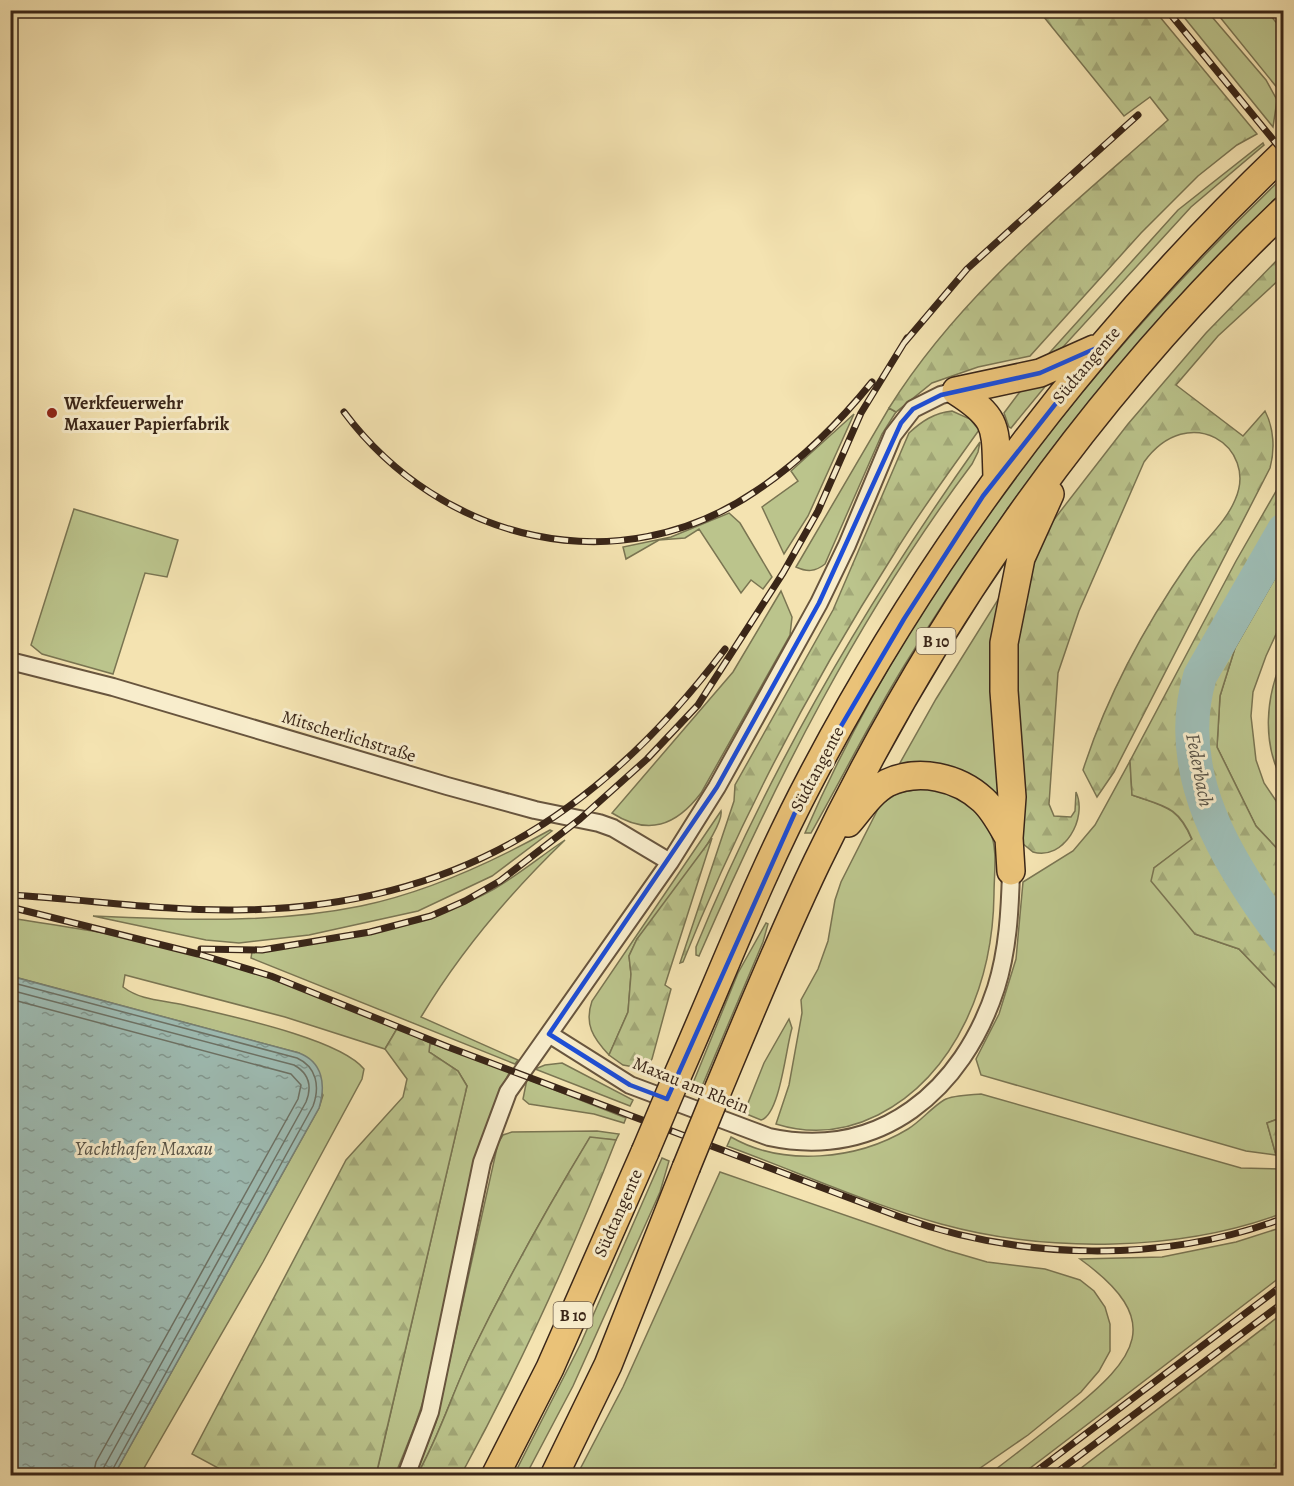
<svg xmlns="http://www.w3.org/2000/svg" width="1294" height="1486" font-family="Alegreya,serif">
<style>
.grass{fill:#bbc48c;stroke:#7a7552;stroke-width:1.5}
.forest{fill:url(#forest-firs);stroke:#7a7552;stroke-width:1.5}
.water{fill:url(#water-ripples);stroke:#768176;stroke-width:1.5}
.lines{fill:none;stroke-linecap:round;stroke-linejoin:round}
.shore{stroke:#6c7266;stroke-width:1.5}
.river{stroke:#9ebdb5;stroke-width:34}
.minor-casing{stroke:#68553e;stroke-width:20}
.trunk-casing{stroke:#3a2618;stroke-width:30}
.minor{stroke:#f8edcc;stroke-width:16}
.trunk{stroke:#eac278;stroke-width:27}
.rail-casing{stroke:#3a2618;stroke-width:7}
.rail{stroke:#f8edcc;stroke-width:4.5;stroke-dasharray:14;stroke-linecap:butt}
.trunk-bridge-casing{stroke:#3a2618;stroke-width:30;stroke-linecap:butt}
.trunk-bridge{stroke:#eac278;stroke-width:27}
.marked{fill:none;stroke:#1d4ed8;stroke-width:4.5;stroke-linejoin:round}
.poi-dot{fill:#8f2418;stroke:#f8edcc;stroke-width:2}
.labels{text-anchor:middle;stroke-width:6;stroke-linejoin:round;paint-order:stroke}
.shield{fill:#f8edcc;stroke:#73624e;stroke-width:1.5}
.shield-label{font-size:16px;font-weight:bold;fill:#3a2618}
.street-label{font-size:18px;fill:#3a2618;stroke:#f8edcc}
.poi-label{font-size:18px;font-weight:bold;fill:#3a2618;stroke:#f8edcc;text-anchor:start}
.water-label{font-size:20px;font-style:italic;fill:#585347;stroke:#f8edcc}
</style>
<defs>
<pattern id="forest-firs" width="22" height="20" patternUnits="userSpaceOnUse" patternTransform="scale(1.5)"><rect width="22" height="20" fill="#bbc48c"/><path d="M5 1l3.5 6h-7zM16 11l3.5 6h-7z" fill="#a2a878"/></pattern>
<pattern id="water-ripples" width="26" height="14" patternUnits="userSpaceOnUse" patternTransform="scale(1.5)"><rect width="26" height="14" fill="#9ebdb5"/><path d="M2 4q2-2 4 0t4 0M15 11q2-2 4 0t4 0" fill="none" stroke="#829992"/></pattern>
</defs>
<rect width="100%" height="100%" fill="#f4e3b1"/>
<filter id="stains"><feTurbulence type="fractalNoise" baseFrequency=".00333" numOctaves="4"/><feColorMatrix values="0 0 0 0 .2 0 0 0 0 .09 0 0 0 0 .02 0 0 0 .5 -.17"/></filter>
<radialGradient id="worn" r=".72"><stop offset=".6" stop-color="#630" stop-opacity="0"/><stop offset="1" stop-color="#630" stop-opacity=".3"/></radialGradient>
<path class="grass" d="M1179,11H1207L1266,80L1277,100L1273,127Z
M1215,11H1267L1283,31V95Z
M1263,143L1264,145L1191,207L1063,347L1043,360L1178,210Z
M1283,177V192C1135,331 1010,492 904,666C871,720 842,778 811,833H805C912,587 1090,362 1283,177Z
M1048,383L1011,428L1009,427L1004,413L1025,385Z
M889,408L896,412L882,434L825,564C815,572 807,572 796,567Z
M854,414L808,516L784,554L762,507L798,481L791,471Z
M980,442L978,452L972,464C859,615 774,783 699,956L696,955V947C769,767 868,600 980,442Z
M74,509L178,540L167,577L145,573L113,674L42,654L31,645Z
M729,513L740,523L772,577L763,589L751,580L741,593L699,529L685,538L659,540L626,559L623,547L671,537Z
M1283,564V619L1266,656L1253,692L1251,716L1256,760L1264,783L1283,811V855L1256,826L1217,747L1220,696L1235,648Z
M1004,590V808L896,770L936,699Z
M781,591L792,617L790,635L701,793C676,826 648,836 612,813L733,672Z
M1283,658V676L1279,684L1284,687L1283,782C1262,744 1265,698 1283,658Z
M1130,761L1132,795C1163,806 1178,806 1192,840L1154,868L1195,934L1239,949L1283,995V1117L1267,1123L1276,1155L1246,1151L981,1075L976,1059L999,1014L1016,959L1023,882L1073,851L1095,825Z
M925,788C951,792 979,804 990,831C998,850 994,873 994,894C993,980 958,1074 878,1115C846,1131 811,1135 776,1124L789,1085L802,1013L801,1000L818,969L828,941L835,900L841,882L880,805L898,793Z
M721,811C725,830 653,921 637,939L629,956L631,974L628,1012L609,1055C593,1038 584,1024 592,1001Z
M550,830L552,831L492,876L418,911L309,935L239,943L206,940L93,916C182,920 273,924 361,906C428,892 491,863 550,830Z
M565,840C510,893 460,952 421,1017L518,1060L515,1064L251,958L252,952C336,941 419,931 494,889C518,875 541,856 565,840Z
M10,918C62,926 113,933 164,946C244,966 321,997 398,1027L385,1049L285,1017L125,975L123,987C142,1001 162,1000 184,1005C225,1015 339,1038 364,1069L362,1079L263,1262L140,1475H114L319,1108L323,1095L299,1053L11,976Z
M766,923L768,924L763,942L700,1091L691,1088L738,973Z
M789,1019L792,1028C786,1047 780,1115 761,1120L744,1113L764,1063Z
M430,1043L510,1071C462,1164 454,1271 431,1372C423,1408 409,1441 395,1475L376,1476L467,1086L458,1071L429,1052Z
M562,1063L633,1100L630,1106L535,1069L545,1065Z
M527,1079L626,1118L624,1123L594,1114L529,1104L523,1099Z
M981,1094L1241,1168L1283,1169V1213C1180,1252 1047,1253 941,1224C868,1204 798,1172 727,1146L731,1137C783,1167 857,1160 908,1129C921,1121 931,1108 944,1100C953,1095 970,1095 981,1094Z
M597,1131L619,1134L616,1140L590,1138C547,1208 507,1280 471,1354C452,1394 439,1437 417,1475L415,1476L436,1422L498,1143L503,1135L512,1132Z
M662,1158L669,1161L660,1192L573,1386L526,1475H514L581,1343Z
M720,1172L946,1250L987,1262L1045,1269L1080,1280L1094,1291L1105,1307L1110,1324V1351L1099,1371L1081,1392L1028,1435L970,1475H577L623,1387Z
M1283,1227V1275L1021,1475H988C1015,1455 1041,1434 1068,1413C1137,1358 1166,1321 1080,1259L1162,1257L1236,1242Z"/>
<path class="forest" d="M1039,11H1155L1257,134L1237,145L1198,176L1141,233L1030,356L978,367L932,383L896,412L889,408C961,293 1068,209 1168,120L1150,97L1124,116Z
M1283,254V276L1218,336L1176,385L1243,436L1265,411C1274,428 1275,450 1270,468L1114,772L1097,797L1083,770C1107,695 1144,627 1189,562C1203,541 1225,524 1235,500C1259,447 1189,400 1144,462L1079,611L1058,673L1049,804L1054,816L1071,817L1075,811L1076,792C1088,818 1064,861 1033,852L1022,843L1014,669L1023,589L1042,535L1128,424L1206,333Z
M952,411L970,419L979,430C950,471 920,511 894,554C812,683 740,819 683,962L680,963L734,801L735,785L833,610L909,433C922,421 934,413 952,411Z
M1283,479V564L1235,648L1220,696L1217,747L1256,826L1283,855V995L1239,949L1195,934L1151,881L1154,868L1192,839C1178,805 1163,806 1132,795L1130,761L1236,561Z
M712,838L665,985L671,989L652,1059L645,1069L623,1065L609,1055L628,1012L631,974L629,956L637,939Z
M398,1027L430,1043L429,1052L458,1071L467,1086L376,1475H231L192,1454L346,1160L403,1097L407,1079L385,1049Z
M1283,1117V1155H1276L1267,1123Z
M590,1137L616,1140C571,1255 520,1367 461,1475H417C439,1437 452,1394 471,1354C507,1280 547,1208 590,1137Z
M1283,1313V1475H1072Z"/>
<path class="water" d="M10,976L299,1053C323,1062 326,1085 319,1108L114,1475H11Z"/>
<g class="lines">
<path class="shore" d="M10,982L297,1058C317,1067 320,1087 313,1106L109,1476
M10,990L294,1065C310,1074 312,1087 306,1102L104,1467L102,1476
M10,999L291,1074L301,1085L298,1099L96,1462L93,1476"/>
<path class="river" d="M1284,530L1200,676C1171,773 1228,864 1284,938"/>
<g class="minor-casing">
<path id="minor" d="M10,661L113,687L447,786L535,810L599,823L613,828L670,862
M549,1034L630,1085L769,1137C880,1161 963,1090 996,988C1008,950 1010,910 1011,871
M406,1476L430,1412L482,1162L508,1092L670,862L717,787L819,603L847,545L893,435L913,409L941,395L956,391"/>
</g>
<g class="trunk-casing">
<path id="trunk" d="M956,391L1040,373L1094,349
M956,391C1000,419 995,428 997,477
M848,823C860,809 871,792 887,783C919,768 958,777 983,800C994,810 1002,826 1009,838
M1011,871L1009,838L1012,797L1004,691V643L1021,558L1050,494
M675,1081C720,980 759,876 811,778C933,545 1094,335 1284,153
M715,1097C748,1018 780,939 817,862C933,620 1088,396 1284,210
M495,1476L550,1368L645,1152
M554,1476L608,1365L686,1168"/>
</g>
<use href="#minor" class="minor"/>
<use href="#trunk" class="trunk"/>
<g class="rail-casing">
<path id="rail" d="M1167,10L1284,153
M904,343L967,269L1138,115
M344,412C441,542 618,585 756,491C801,461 838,424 872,382
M10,895C86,899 161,911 237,910C451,908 598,817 725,649
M10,907L198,954L271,976L448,1047L900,1217C1021,1260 1162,1264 1284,1218
M201,949L262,950L370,932L431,916L465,901L500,881L580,819L647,759L698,705L716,677L783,573L818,511L861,413L907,338
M1030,1476L1284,1284
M1052,1476L1284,1302"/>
</g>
<use href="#rail" class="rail"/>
<g class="trunk-bridge-casing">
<path id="trunk-bridge" d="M645,1152L675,1081
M686,1168L715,1097"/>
</g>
<use href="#trunk-bridge" class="trunk-bridge"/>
</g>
<path class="marked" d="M1101,346L983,496L904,619L810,779L667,1099L630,1085L549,1034L717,787L819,603L901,423L913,409L941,395L1040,373Z"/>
<circle class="poi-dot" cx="52" cy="413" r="6"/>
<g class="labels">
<g class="shield">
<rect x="916.5" y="628" width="39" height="26" rx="4.5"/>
<rect x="553.5" y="1302" width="39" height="26" rx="4.5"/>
</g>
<g class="shield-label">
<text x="936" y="647">B 10</text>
<text x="573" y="1321">B 10</text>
</g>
<g class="street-label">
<text transform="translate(1086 365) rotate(-50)" y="6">Südtangente</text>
<text transform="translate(349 736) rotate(17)" y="6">Mitscherlichstraße</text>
<text transform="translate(817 769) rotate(-62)" y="6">Südtangente</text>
<text transform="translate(691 1085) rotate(22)" y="6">Maxau am Rhein</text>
<text transform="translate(618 1213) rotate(-66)" y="6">Südtangente</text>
</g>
<g class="poi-label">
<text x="64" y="409">Werkfeuerwehr<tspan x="64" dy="21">Maxauer Papierfabrik</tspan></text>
</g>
<g class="water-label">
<text transform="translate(1200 770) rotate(79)" y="7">Federbach</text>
<text x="144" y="1155">Yachthafen Maxau</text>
</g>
</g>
<rect width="1294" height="1486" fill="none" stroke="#f4e3b1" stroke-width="36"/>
<rect x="12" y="12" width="1270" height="1462" fill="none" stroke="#3a2618" stroke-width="3"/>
<rect x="18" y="18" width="1258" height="1450" fill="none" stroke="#3a2618" stroke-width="1.5"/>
<rect width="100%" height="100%" filter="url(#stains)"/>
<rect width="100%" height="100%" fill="url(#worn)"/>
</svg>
